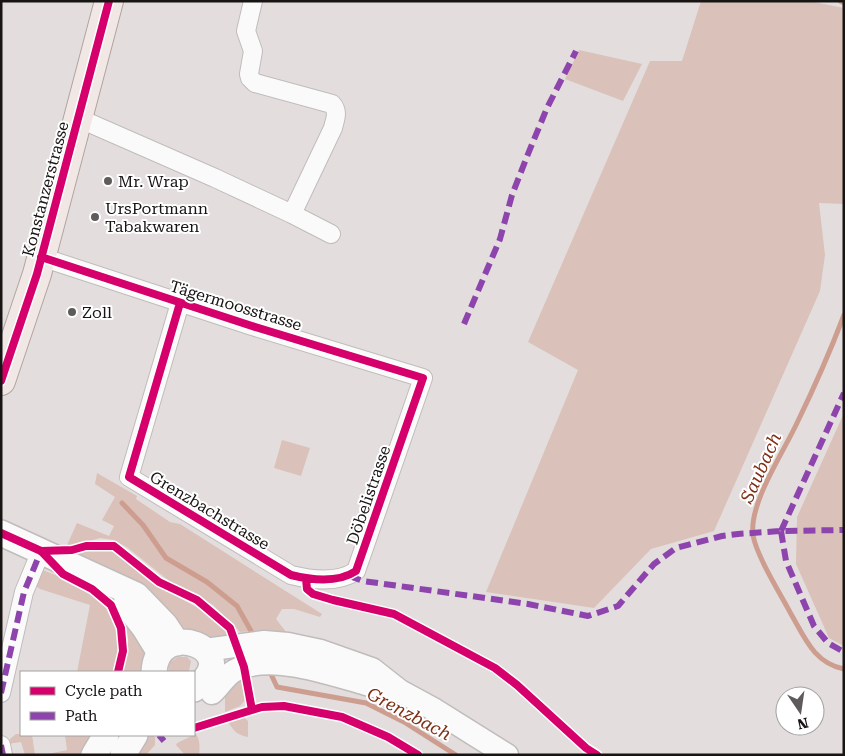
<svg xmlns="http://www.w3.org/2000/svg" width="845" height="756" font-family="'Roboto Serif',serif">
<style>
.green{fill:#dac1b9}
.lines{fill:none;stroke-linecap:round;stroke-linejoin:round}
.stream{stroke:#cd9e8f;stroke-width:5}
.minor-casing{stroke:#c0bcbb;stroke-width:20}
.tertiary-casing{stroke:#c0bcbb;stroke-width:25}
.secondary-casing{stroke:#c0bcbb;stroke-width:28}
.primary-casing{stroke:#b2a39f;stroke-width:30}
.minor{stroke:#fbfafa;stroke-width:18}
.tertiary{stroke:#fbfafa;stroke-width:22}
.secondary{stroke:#fbfafa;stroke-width:25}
.primary{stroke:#f1e8e6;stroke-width:28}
.quiet{stroke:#8e44ad;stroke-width:6;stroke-dasharray:12 6;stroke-linecap:butt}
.cycleway-casing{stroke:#fff;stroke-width:11}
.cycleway{stroke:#d6006c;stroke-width:8}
.poi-dot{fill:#5e5b5a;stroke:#fff;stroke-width:2}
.labels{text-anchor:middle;stroke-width:4;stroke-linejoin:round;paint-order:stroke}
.poi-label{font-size:16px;fill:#171413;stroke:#fff;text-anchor:start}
.street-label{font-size:16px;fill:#171413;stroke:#fff}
.water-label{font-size:18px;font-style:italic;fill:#7f2f16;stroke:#fff}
</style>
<rect width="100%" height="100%" fill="#e3dedd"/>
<path class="green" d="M701,1H809L844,8V204L819,203L825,255L820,291L714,531L651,549L594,608L486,592L578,370L528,342L650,61H682Z
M579,50L642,64L623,101L565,79Z
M844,413V646L829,638L796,564L797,517Z
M282,440L310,448L301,476L274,468Z
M97,473L137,496L136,499L170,522L180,524L322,614L320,617L294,609H282L276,619L287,633L264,630L240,632L213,605L173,584L128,548L114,540L100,538L77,545H67L77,523L109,536L114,526L102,520L115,497L95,484Z
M105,547L114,552C135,567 156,584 178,597C198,609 222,616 230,640L221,642L190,633L71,554C83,554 93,549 105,547Z
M40,569C74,582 113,596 118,637C120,649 115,661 114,672H77L90,605L40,589L36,586L34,581Z
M112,598L120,604L147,643L145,672H123C123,665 125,659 127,652C131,634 124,614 111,600Z
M178,657H187L191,661L189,671L186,672H168L170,662Z
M241,675L245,700L240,706L225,712V694Z
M240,717H243L248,721V737C237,735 234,731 228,722Z
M16,734L32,735L35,755H25L21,742L8,744L10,739Z
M196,734C200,740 200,747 199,755H185L176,745L177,743Z
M65,735H99L89,755H43L67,750Z
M142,735H152L155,737V745L146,755H129Z"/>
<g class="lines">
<path class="stream" d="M840,1L844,3
M844,315C830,352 814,388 797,423C783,453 749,503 753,535C756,555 781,595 791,614C805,638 814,663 844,669
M122,503L143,525L166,558L207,582L237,606L251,631
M270,672L277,687L366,703L404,722L456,755"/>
<g class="minor-casing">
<path id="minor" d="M78,118L215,178L292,214L333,128C335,119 339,112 332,104L255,83L250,78L249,74L253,51L246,31L253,1
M292,214L331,234
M41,257L252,326L423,378L356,571C338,583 311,580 291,575L129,477L180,303
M1,693L24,592L41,551
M1,745L3,755"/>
</g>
<g class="tertiary-casing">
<path id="tertiary" d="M205,650L264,642L288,644L321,651L372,669L400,691L435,710L507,755
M212,693C220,686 225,676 234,671C268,652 328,673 363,683C374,687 385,688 397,691"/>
</g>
<g class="secondary-casing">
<path id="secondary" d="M1,533L136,595L165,625L177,643
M126,604L144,627L160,653
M154,672C157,615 249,650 194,689
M94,755L106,735
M123,755L135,735"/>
</g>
<g class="primary-casing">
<path id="primary" d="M1,381L37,274L109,1"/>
</g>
<use href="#minor" class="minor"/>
<use href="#tertiary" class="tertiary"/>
<use href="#secondary" class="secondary"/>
<use href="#primary" class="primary"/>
<path class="quiet" d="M464,324L500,239L512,195L528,154L547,108L576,51
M781,531L844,393
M781,531L786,561L814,626L828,643L844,652
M349,576L363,581L528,604L588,616L618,606L654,564L676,548L722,536L738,534L781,531L844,530
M1,693L24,592L41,551L43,553
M159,735L164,741
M1,745L3,755"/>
<g class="cycleway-casing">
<path id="cycleway" d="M41,257L252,326L423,378L356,571C338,583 311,580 291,575L129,477L180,303
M1,381L37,274L109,1
M1,533L41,551L63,574L92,589L111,605L121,628L123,651L118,672
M41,551L72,550L86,546H114L159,582L197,600L230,628L244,667L252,710
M306,579L307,589L313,594L333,600L394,614L495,668L517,685L586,748L597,755
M194,728L252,710L262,707L284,706L342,717L388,737L418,755"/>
</g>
<use href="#cycleway" class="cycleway"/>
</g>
<g class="poi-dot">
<circle cx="108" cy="181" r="5"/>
<circle cx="95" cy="217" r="5"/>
<circle cx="72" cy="312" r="5"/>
</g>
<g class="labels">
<g class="poi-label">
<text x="118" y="187">Mr. Wrap</text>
<text x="105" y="214">UrsPortmann<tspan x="105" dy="18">Tabakwaren</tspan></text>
<text x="82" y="318">Zoll</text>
</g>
<g class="street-label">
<text transform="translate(45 189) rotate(-75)" y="6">Konstanzerstrasse</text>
<text transform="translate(236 305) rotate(17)" y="6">Tägermoosstrasse</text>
<text transform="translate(368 495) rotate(-71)" y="6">Döbelistrasse</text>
<text transform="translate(210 510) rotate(31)" y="6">Grenzbachstrasse</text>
</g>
<g class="water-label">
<text transform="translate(761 468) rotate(-66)" y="6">Saubach</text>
<text transform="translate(409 714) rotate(28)" y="6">Grenzbach</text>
</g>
</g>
<rect width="845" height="756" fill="none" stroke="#171413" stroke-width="5"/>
<rect x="20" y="671" width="175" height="65" fill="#ffffff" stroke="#a2a1a1"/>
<rect x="30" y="687" width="25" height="8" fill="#d6006c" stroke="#a2a1a1"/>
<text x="65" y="696" font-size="15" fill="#171413">Cycle path</text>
<rect x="30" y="712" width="25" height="8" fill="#8e44ad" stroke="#a2a1a1"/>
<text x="65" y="721" font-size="15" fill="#171413">Path</text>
<g transform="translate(800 711) rotate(167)"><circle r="24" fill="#ffffff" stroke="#a2a1a1"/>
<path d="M0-4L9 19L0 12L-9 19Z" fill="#5e5b5a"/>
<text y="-8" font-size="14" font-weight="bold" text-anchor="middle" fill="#171413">N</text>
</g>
</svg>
